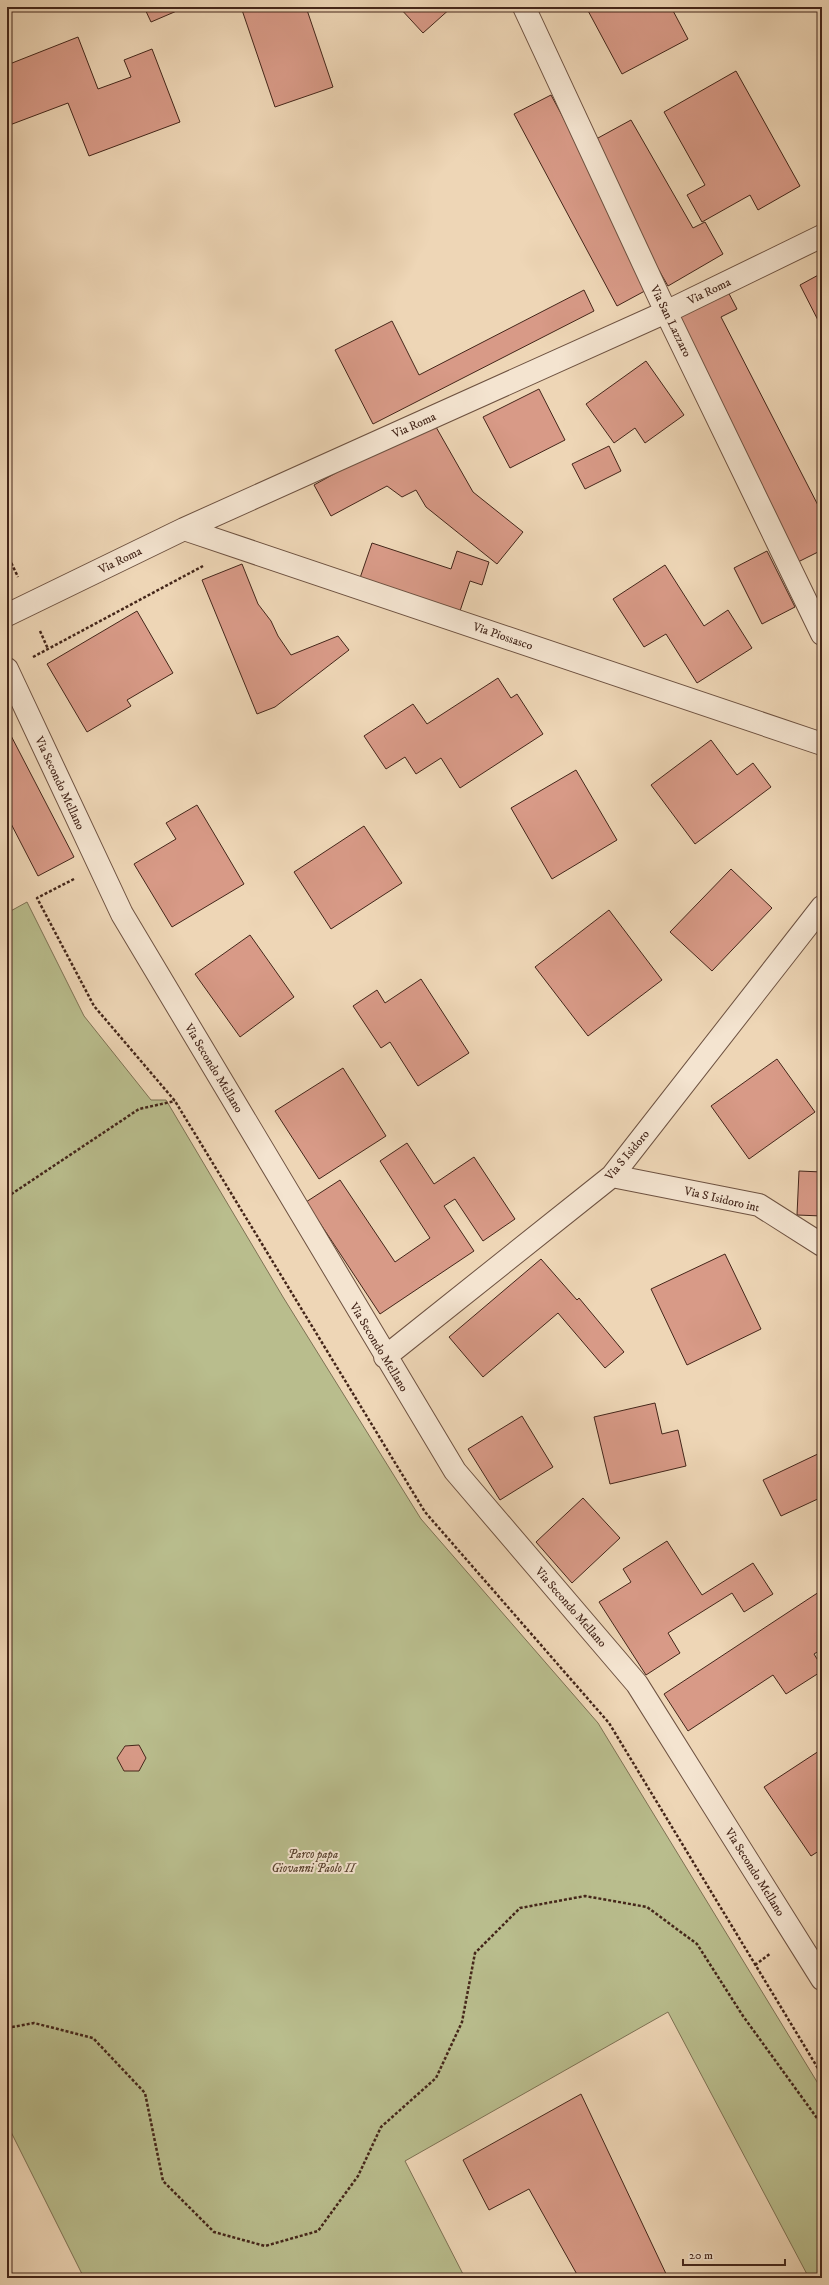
<svg xmlns="http://www.w3.org/2000/svg" width="829" height="2285" font-family="'IM FELL DW Pica',serif">
<style>
.green{fill:#b9bd8d;stroke:#7e7254}
.building{fill:#d89a87;stroke:#44261a}
.lines{fill:none;stroke-linecap:round;stroke-linejoin:round}
.minor-casing{stroke:#6e5241;stroke-width:24}
.path{stroke:#44261a;stroke-width:2.5;stroke-dasharray:3 2;stroke-linecap:butt}
.minor{stroke:#f4e4d0;stroke-width:22}
.labels{text-anchor:middle;stroke-width:4;stroke-linejoin:round;paint-order:stroke}
.street-label{font-size:12px;fill:#44261a;stroke:#f4e4d0}
.park-label{font-size:12px;font-style:italic;fill:#5b4431;stroke:#f4e4d0}
</style>
<rect width="100%" height="100%" fill="#eed6b6"/>
<filter id="stains"><feTurbulence type="fractalNoise" baseFrequency=".005" numOctaves="4"/><feColorMatrix values="0 0 0 0 .2 0 0 0 0 .09 0 0 0 0 .02 0 0 0 .5 -.17"/></filter>
<radialGradient id="worn" r=".72"><stop offset=".6" stop-color="#630" stop-opacity="0"/><stop offset="1" stop-color="#630" stop-opacity=".3"/></radialGradient>
<path class="green" d="M27,902L84,1016L151,1100H166L283,1297L421,1519L598,1723L822,2090V2278H809L668,2012L405,2161L465,2278H84L7,2124V913Z"/>
<path class="building" d="M144,7H186L151,22Z
M241,7H306L333,87L275,107Z
M399,7H452L423,33Z
M586,7H671L688,39L622,74Z
M78,37L98,89L131,77L124,60L152,49L180,122L89,156L68,103L7,126V65Z
M736,71L800,186L758,210L750,195L702,222L687,195L705,185L664,112Z
M551,95L654,286L617,306L514,114Z
M631,120L693,228L705,222L723,254L668,286L587,144Z
M822,273V328L800,285Z
M725,286L737,309L721,317L822,513V550L794,564L668,316Z
M584,290L594,311L373,424L335,350L392,321L419,375Z
M646,361L684,415L645,443L635,428L614,443L586,404Z
M539,389L565,440L510,468L483,417Z
M432,420L473,492L523,532L497,564L426,507L416,490L402,497L387,486L331,516L314,485Z
M609,446L621,471L585,489L572,464Z
M372,543L451,569L457,551L489,562L482,585L470,581L460,611L360,578Z
M767,551L795,607L762,624L734,568Z
M242,564L258,604L271,621L278,636L291,655L338,636L349,650L275,707L257,714L202,580Z
M665,565L704,626L728,610L752,648L697,683L666,634L644,647L613,599Z
M137,611L173,673L127,700L131,706L87,732L47,664Z
M498,678L511,698L517,694L543,734L460,788L441,758L416,774L405,757L386,769L364,736L413,704L427,724Z
M7,728L74,857L38,876L7,816Z
M711,740L737,775L753,763L771,787L695,844L651,785Z
M576,770L617,840L552,879L511,808Z
M197,805L244,884L172,927L134,864L176,839L166,823Z
M364,826L402,883L331,929L294,872Z
M731,869L772,908L712,971L670,932Z
M609,910L662,980L588,1036L535,967Z
M250,935L294,997L240,1037L195,974Z
M421,979L469,1053L418,1086L390,1042L381,1048L353,1006L377,990L385,1003Z
M777,1059L815,1112L749,1159L711,1106Z
M343,1068L386,1136L319,1179L275,1111Z
M407,1143L434,1184L474,1157L515,1219L483,1241L455,1199L444,1206L474,1251L380,1314L306,1202L340,1180L395,1262L430,1238L380,1161Z
M799,1171L822,1172V1216L797,1215Z
M725,1254L761,1329L687,1365L651,1289Z
M541,1259L577,1300L579,1298L624,1352L605,1368L558,1313L483,1377L449,1337Z
M655,1403L662,1434L678,1430L686,1466L610,1484L594,1417Z
M522,1416L553,1467L500,1500L468,1449Z
M822,1452V1497L781,1516L763,1480Z
M583,1498L620,1538L572,1583L536,1542Z
M667,1541L702,1595L753,1563L773,1594L744,1612L732,1593L668,1633L680,1653L646,1675L599,1602L631,1582L623,1569Z
M822,1590V1649L814,1654L822,1667V1671L786,1694L773,1675L688,1731L664,1694Z
M139,1745L146,1758L139,1771H124L117,1758L125,1746Z
M822,1749V1849L811,1856L764,1787Z
M581,2094L668,2278H579L529,2189L489,2210L463,2160Z"/>
<g class="lines">
<g class="minor-casing">
<path id="minor" d="M524,7L666,312L822,634
M184,529L822,744
M7,615L184,529L666,312L822,236
M7,669L122,914L455,1471L637,1684L822,1979
M612,1176L759,1205L822,1245
M385,1357L612,1176L822,907"/>
</g>
<path class="path" d="M7,554L18,577
M40,631L48,649
M33,657L203,566
M74,879L37,898L94,1006L175,1101L425,1512L609,1723L822,2075
M7,1197L139,1109L175,1101
M755,1965L771,1953
M7,2028L34,2023L93,2038L145,2093L163,2181L214,2232L265,2246L318,2231L358,2176L381,2127L436,2078L462,2022L475,1953L520,1908L585,1896L647,1907L697,1944L743,2016L822,2125"/>
<use href="#minor" class="minor"/>
</g>
<g class="labels">
<g class="street-label">
<text transform="translate(709 291) rotate(-26)" y="4">Via Roma</text>
<text transform="translate(671 321) rotate(64)" y="4">Via San Lazzaro</text>
<text transform="translate(414 425) rotate(-24)" y="4">Via Roma</text>
<text transform="translate(120 560) rotate(-26)" y="4">Via Roma</text>
<text transform="translate(503 636) rotate(19)" y="4">Via Piossasco</text>
<text transform="translate(60 783) rotate(65)" y="4">Via Secondo Mellano</text>
<text transform="translate(214 1068) rotate(59)" y="4">Via Secondo Mellano</text>
<text transform="translate(627 1155) rotate(-50)" y="4">Via S Isidoro</text>
<text transform="translate(722 1199) rotate(13)" y="4">Via S Isidoro int</text>
<text transform="translate(379 1347) rotate(59)" y="4">Via Secondo Mellano</text>
<text transform="translate(571 1607) rotate(49)" y="4">Via Secondo Mellano</text>
<text transform="translate(755 1872) rotate(58)" y="4">Via Secondo Mellano</text>
</g>
<g class="park-label">
<text x="313" y="1858">Parco papa<tspan x="313" dy="14">Giovanni Paolo II</tspan></text>
</g>
</g>
<rect width="829" height="2285" fill="none" stroke="#eed6b6" stroke-width="24"/>
<rect x="8" y="8" width="813" height="2269" fill="none" stroke="#44261a" stroke-width="2"/>
<rect x="12" y="12" width="805" height="2261" fill="none" stroke="#44261a"/>
<path d="M683 2259v6h102v-6" fill="none" stroke="#44261a" stroke-width="2"/>
<text x="689" y="2259" font-size="12" fill="#44261a" stroke="#f4e4d0" stroke-width="3" paint-order="stroke">20 m</text>
<rect width="100%" height="100%" filter="url(#stains)"/>
<rect width="100%" height="100%" fill="url(#worn)"/>
</svg>
